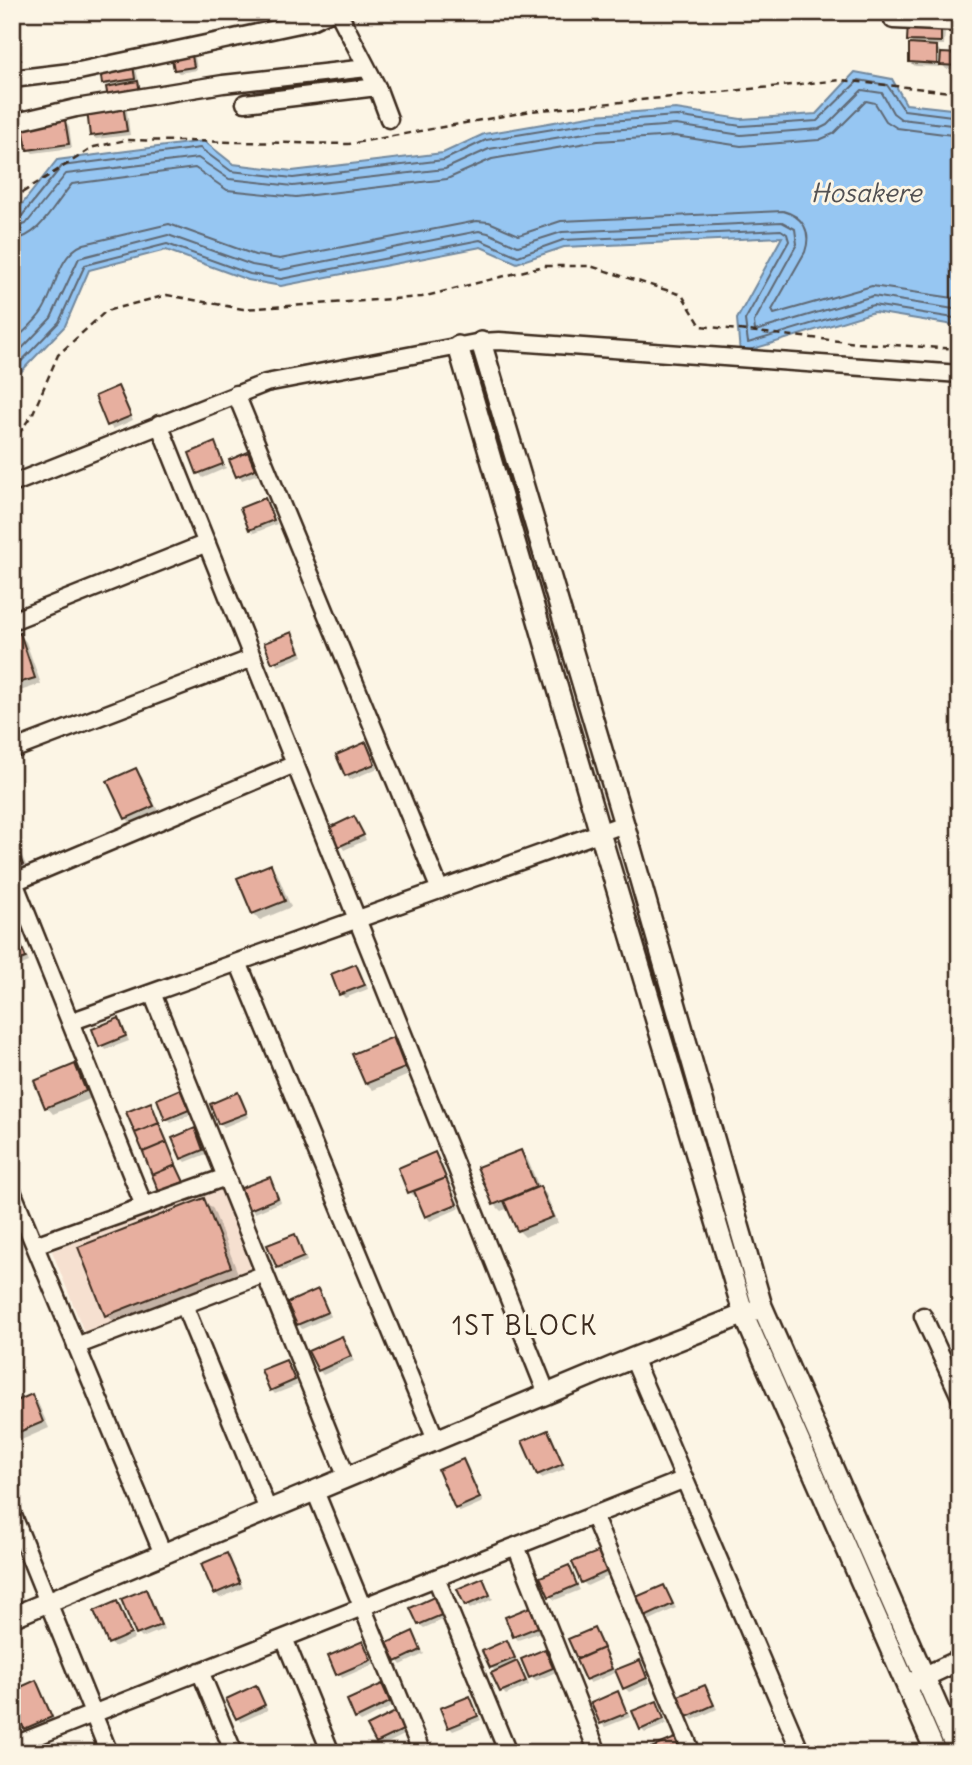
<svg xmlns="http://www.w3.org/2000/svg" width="972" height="1765" font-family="Delius,sans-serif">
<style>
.built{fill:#f6e0d0}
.water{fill:#96c6f2;stroke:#72889d;stroke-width:2}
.shadow{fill:#0003}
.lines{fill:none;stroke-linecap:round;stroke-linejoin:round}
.shore{stroke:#5f6873;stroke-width:2}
.building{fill:#e7af9f;stroke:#3b2a1e;stroke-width:2}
.minor-casing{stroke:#3b2a1e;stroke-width:21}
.tertiary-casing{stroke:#3b2a1e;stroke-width:24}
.path{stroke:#3b2a1e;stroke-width:2.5;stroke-dasharray:7 5;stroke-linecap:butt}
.minor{stroke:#fcf5e5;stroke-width:16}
.tertiary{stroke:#fcf5e5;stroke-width:19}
.labels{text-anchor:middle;stroke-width:6;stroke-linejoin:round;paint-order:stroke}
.water-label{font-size:26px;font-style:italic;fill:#525153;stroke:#fcf5e5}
.neighbourhood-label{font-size:26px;letter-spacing:2px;fill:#3b2a1e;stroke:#fcf5e5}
</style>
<rect width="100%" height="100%" fill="#fcf5e5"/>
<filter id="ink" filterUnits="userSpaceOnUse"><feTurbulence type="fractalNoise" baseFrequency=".0143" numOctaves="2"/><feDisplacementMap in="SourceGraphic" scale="14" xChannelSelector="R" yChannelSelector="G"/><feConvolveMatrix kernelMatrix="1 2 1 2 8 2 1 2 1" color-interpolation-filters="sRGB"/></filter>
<g filter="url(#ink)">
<path class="built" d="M219,1186L253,1272L86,1337L52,1251Z"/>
<path class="water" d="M855,72L892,79L906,104L960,110V326L874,312L740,353L737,319L782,237L564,247L517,263L481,247L281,286L248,280L166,250L89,270L65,326L12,381V217L57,160L204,141L233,164L292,171L443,153L484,134L595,115L676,109L741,119L816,114Z"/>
<path class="shadow" d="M130,12H162L135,17Z
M940,26L945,31L944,45H934L941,52V55L960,56V69H946L940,62V67L915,66L910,62L916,47L909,40Z
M191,52L195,56L197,70L179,73L175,69Z
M132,66L136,70L143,96L109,97L107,86L104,83Z
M123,107L127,111L130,135L96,139L92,135Z
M65,122L69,126L72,148L33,153L29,149Z
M118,388L122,393L133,420L113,429L109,425Z
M214,444L218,448L226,468L203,478L199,473L191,454Z
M248,454L258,474L242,480L231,461Z
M264,500L268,504L277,524L254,533L250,529Z
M292,634L296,638L303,656L278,666L274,662Z
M20,635L26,642L41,684L14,693L12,691V638Z
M366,744L370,748L378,768L350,780L346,775Z
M136,770L142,777L159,813L133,825L126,818L109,782Z
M354,818L366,840L344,850L331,829Z
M12,833L29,872L12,878Z
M270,867L277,873L291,907L260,920L253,913Z
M15,935L19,939L29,962L12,969V936Z
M356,966L360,970L368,989L345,998L341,994Z
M119,1020L129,1041L105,1050L94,1030Z
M393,1040L399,1046L411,1074L373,1090L366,1083Z
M75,1066L81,1073L92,1098L53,1114L47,1107L37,1082Z
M180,1091L192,1114L171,1123L167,1119Z
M238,1094L242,1098L249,1117L224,1127L220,1123Z
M150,1104L154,1108L186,1186L165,1196L160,1191L129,1113Z
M194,1130L198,1135L206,1154L186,1162L182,1158Z
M520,1152L527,1158L539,1187L546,1194L558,1223L525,1237L518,1230L509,1208L501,1211L494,1204Z
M435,1154L439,1158L460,1208L430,1221L426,1216L417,1195L414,1196L410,1192Z
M269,1179L273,1183L281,1202L255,1213L251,1209Z
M204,1200L213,1209L239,1276L116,1324L107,1315Z
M294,1236L299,1240L307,1261L282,1271L278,1267Z
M318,1291L331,1316L302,1329L298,1324Z
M341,1338L354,1361L323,1375L319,1370Z
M286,1362L298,1385L275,1394L271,1390Z
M32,1396L38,1403L49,1428L12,1444V1405Z
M548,1432L552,1436L565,1469L542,1478L538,1474Z
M463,1461L467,1465L483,1502L460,1512L456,1508Z
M599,1553L611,1575L587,1586L583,1582Z
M227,1555L231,1559L243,1588L220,1598L215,1593L203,1565Z
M568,1567L580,1590L555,1600L550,1596Z
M482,1580L493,1599L470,1609L466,1605Z
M664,1587L676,1608L650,1620L646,1616Z
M145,1591L149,1595L164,1629L142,1638L138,1634Z
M436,1598L447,1618L424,1628L419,1624Z
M117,1603L121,1607L134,1639L114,1647L109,1643Z
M530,1609L534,1613L541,1632L518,1640L514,1636Z
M594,1630L598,1634L615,1673L590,1683L586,1679L571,1640Z
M412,1633L424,1654L401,1665L397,1660Z
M507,1642L511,1647L516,1663L521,1667L529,1685L506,1695L502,1691L496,1672L491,1667Z
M363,1643L374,1664L342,1678L330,1657Z
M545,1651L556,1672L535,1681L531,1677Z
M639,1662L650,1683L629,1692L625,1688Z
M36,1682L40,1687L55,1722L30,1732L26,1728Z
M381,1686L393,1706L361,1722L356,1718Z
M256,1687L268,1710L241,1722L237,1718Z
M705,1687L717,1709L693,1720L689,1716Z
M617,1693L630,1717L605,1727L601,1723Z
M469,1698L481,1720L453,1731L449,1727Z
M656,1703L667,1724L645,1733L641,1729Z
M394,1714L406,1734L382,1746L377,1742Z
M552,1748L556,1753H541Z"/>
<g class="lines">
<path class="shore" d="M12,220L21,217L62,166L200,148L231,171L293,178L444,160L486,140L596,122L676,116L741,126L817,121L859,80L887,85L904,110L960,117
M12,229L26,224L66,174L198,158L229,179L293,186L445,169L489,149L597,131L676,125L741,135L819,129L827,125L862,90L882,93L893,113L901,119L960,126
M12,240C40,238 55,203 72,184L195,168L227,190L296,197L447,179L492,159L598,141L675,136L741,146L819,140L833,134L866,101L875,103L886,121L897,128L960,136
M12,343C22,333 36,322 43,310C56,289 58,254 84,244L169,224L255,255L280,259L477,221L489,222L519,235L561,221L783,211C803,216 812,232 805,252L772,310L774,314L872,286L960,299
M12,359L51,318L79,258L168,235L252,265L281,270L479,231L488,233L518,246L562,232L782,222L795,229L797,244L754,322L755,331L873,296L960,310
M12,371L59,322L85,265L167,244L250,274L281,279L480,240L518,256L563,240L781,230L787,234L789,241L745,320L748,343L873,305L960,319"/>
</g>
<path class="building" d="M908,23L941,25V42L907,41Z
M909,44L937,46V64L909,62Z
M191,50L194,67L174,70L171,53Z
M941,53L960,54V66L940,65Z
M133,65L135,79L102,84L100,69Z
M138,81L140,92L108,98L106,87Z
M123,105L127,131L90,136L87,110Z
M65,120L69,144L27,150L23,126Z
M118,386L131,416L107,426L95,396Z
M215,442L223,464L197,474L189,453Z
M248,452L255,469L236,477L229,460Z
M265,498L274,520L249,530L240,508Z
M292,632L300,652L272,663L264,643Z
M20,633L35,678L12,685V636Z
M366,742L375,764L345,776L336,755Z
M136,768L154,806L125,819L107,781Z
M354,816L364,835L338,847L329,828Z
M12,838L23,865L12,869Z
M271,864L285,901L252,914L237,878Z
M16,933L26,958L12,963V935Z
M356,964L365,985L339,995L331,974Z
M119,1018L126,1036L99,1047L92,1029Z
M393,1037L405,1068L365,1084L352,1054Z
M75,1064L86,1091L45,1108L34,1081Z
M180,1089L189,1110L165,1120L157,1099Z
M238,1092L247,1113L218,1124L210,1104Z
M151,1102L159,1123L135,1133L126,1112Z
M159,1123L167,1142L143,1152L135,1133Z
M195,1128L203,1150L181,1159L172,1138Z
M167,1142L176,1165L152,1175L143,1152Z
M521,1150L536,1187L493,1205L477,1167Z
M435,1152L446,1178L408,1193L398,1168Z
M176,1165L184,1182L159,1192L152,1175Z
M270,1177L278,1198L249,1210L241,1188Z
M446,1178L457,1204L425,1217L414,1191Z
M540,1186L553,1217L517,1231L504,1201Z
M204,1198L231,1267L105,1316L78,1247Z
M295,1234L304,1257L277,1268L267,1245Z
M318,1289L328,1312L297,1325L287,1303Z
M342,1336L351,1356L318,1371L308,1351Z
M286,1360L295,1380L270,1391L261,1370Z
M32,1394L43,1422L12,1435V1403Z
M548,1430L563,1464L537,1475L522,1441Z
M463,1459L480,1498L455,1509L438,1470Z
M600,1551L608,1571L581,1583L572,1562Z
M227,1553L240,1583L214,1594L201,1564Z
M569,1565L577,1585L549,1597L540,1577Z
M483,1578L490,1595L465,1606L457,1589Z
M664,1585L673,1604L645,1617L636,1597Z
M146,1589L161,1625L136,1635L121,1599Z
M436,1596L444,1614L418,1625L410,1608Z
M117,1601L131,1634L108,1644L94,1611Z
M530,1607L538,1627L513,1637L505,1617Z
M594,1628L603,1648L577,1659L568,1639Z
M413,1631L421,1650L396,1662L387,1643Z
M507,1640L515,1658L490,1668L482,1651Z
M363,1641L371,1660L336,1675L328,1656Z
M603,1648L612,1669L585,1680L576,1660Z
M545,1649L553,1668L529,1678L521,1659Z
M640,1660L647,1678L623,1689L615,1670Z
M517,1661L526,1681L500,1692L491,1673Z
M36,1680L52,1717L24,1729L12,1701V1691Z
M382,1684L390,1702L355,1719L347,1700Z
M256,1685L265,1705L236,1719L226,1699Z
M705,1685L714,1705L687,1717L678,1696Z
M618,1691L627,1713L600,1724L591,1703Z
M470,1696L478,1716L448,1728L440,1708Z
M657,1701L664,1719L640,1730L632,1711Z
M395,1712L403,1730L376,1743L367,1726Z
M675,1738L682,1753H653L651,1748Z"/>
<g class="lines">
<g class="minor-casing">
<path id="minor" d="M338,12L377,87L389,119
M893,20L960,23
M12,79L79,71L309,22L330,12
M245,103L377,87
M12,123L76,108L223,84L367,68
M236,394L440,890
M159,424L547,1394
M12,484L266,383L481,342L499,341L960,374
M12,621L207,543
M12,750L253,658
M14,882L144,1206
M12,883L295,764
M238,962L436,1440
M152,993L347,1478
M70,1022L624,824
M12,1191L163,1554
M35,1245L226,1177
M184,1305L268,1510
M923,1316L960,1397
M76,1346L265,1274
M633,1358L801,1753
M315,1491L422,1753
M12,1513L109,1753
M593,1515L692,1753
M516,1546L598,1753
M436,1578L508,1753
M284,1638L331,1753
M200,1671L234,1753
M12,1746L685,1479"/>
</g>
<g class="tertiary-casing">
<path id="tertiary" d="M481,342L624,824L762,1306L958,1753
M458,346L600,833L744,1315L936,1753
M12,1617L633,1358L755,1310
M913,1682L960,1660"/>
</g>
<path class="path" d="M12,12L21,61
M12,199L94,147L126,140L349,144L531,111L841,80L960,93
M12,444L33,413L58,355L106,311L167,295L243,309L422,297L544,266H590L682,295L701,326L858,343L960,349"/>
<use href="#minor" class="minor"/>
<use href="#tertiary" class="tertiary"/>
</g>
</g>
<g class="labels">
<g class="water-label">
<text x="866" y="202">Hosakere</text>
</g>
<g class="neighbourhood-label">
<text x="525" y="1335">1ST BLOCK</text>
</g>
</g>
<rect width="972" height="1765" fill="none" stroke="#fcf5e5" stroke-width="42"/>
<rect x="21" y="21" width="930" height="1723" fill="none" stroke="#3b2a1e" stroke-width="2.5" filter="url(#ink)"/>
</svg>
